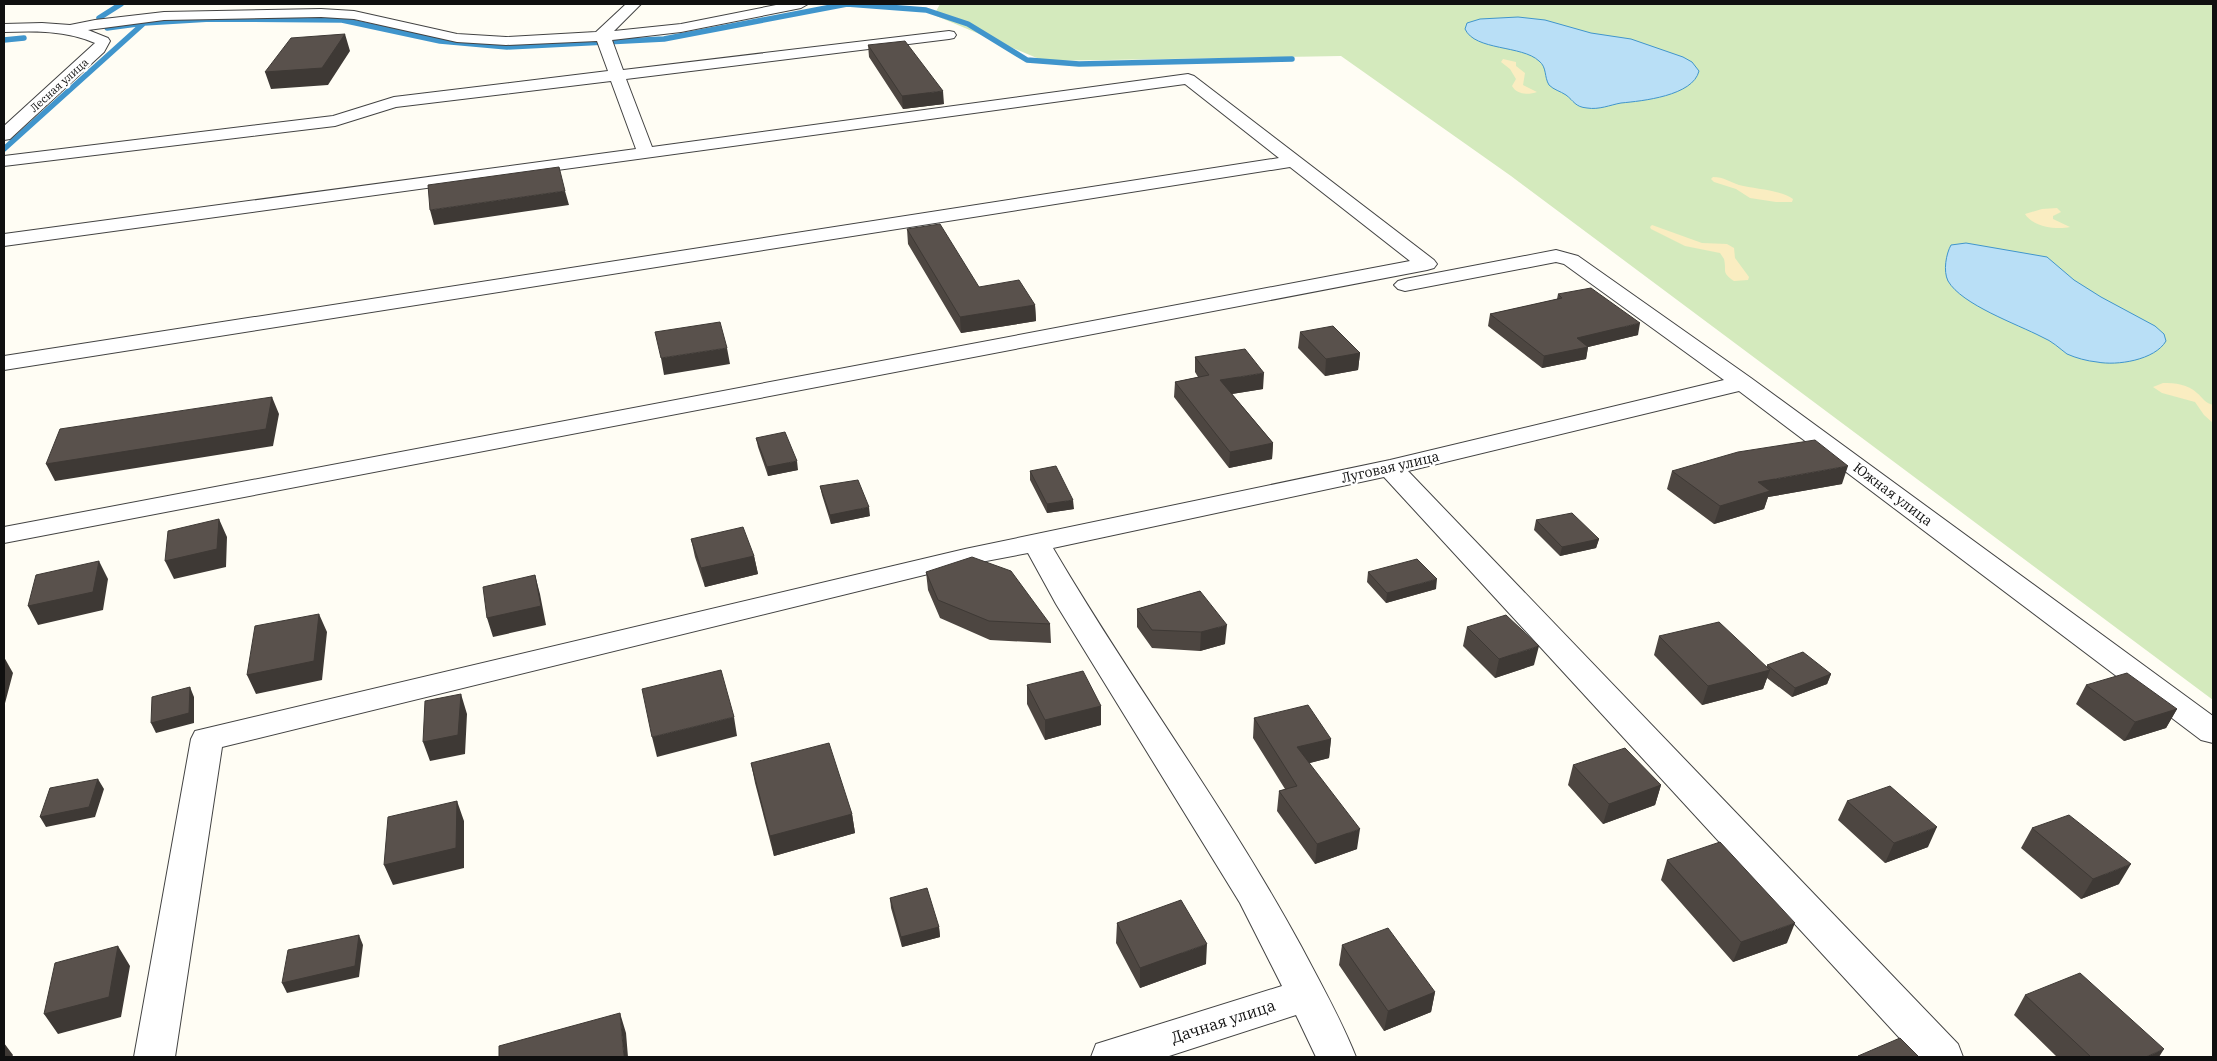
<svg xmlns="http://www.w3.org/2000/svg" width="2217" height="1061" font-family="'IBM Plex Serif',serif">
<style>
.green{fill:#d4eabd}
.sand{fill:#faedc1}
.water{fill:#b9dff6;stroke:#4095cc}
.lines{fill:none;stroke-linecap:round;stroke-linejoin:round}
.stream{stroke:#4095cc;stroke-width:5.5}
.minor-casing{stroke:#434343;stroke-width:2}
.minor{fill:#fff;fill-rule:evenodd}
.wall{fill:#4d4641}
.shaded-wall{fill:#3e3935}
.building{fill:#59514c;stroke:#3e3935}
.labels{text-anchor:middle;stroke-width:5;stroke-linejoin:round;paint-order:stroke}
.far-street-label{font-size:11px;fill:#101010;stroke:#fff}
.street-label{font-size:14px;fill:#101010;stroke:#fff}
.near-street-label{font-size:16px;fill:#101010;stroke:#fff}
</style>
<rect width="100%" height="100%" fill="#fffdf4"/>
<path class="green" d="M940,4H2213V700L1511,176L1341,56L1044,61L934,15Z"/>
<path class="sand" d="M1503,59L1516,62V66L1525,73L1523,85L1537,92C1529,95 1517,95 1512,86L1516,79L1510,69L1501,62Z
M1713,177C1724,177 1730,182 1739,185C1755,189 1781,190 1793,199L1792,202H1776L1750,198L1736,189L1714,182L1711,179Z
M2057,208L2061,212L2053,216V219L2070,227C2057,230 2033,227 2025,214L2042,209Z
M1652,225L1702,243L1727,244L1734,248L1735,258L1749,277L1748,280L1734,281C1721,272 1727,272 1724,259L1720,253L1685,246L1651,229L1650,227Z
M2163,383C2175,383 2188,384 2197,393C2203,398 2205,403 2213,405V423L2204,415L2195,402L2162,393L2153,387Z"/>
<path class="water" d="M1518,17L1545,20L1591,33L1631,39L1683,57L1692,62L1699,71C1693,96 1642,101 1621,103C1610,105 1599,110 1587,108C1575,107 1574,101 1566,95C1560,91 1554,90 1549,85C1544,77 1547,67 1539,61C1522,45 1475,51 1465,29L1467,23L1480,19Z
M1966,243L2047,257L2074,280L2101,297L2155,326L2164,334L2166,341C2155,360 2117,366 2097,362C2087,361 2076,358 2067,354C2059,348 2052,341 2042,337C2017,324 1962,305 1948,281C1943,271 1946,254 1951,245Z"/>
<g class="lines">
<path class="stream" d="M99,18L121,4
M107,28L144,23L210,19L342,20L440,41L507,47L664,39L847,4L926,10L968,24L1027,60L1079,64L1292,59
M4,40L24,38
M4,149L144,23"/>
<g class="minor-casing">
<path id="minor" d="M626,4H641L614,31L681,24L781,4H808L801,8L681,32L612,40L623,70L949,31L954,32L956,35L954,38L949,39L626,79L652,147L1188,74L1194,76L1434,260L1437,264L1434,268L1427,270L4,543V527L1410,261L1290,167L4,370V356L1279,158L1185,84L4,246V234L636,149L611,81L396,107L335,126L4,166V156L333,116L394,97L608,71L597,41L506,45L457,42L354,19L321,17L164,20L88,30L108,38L110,41L104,52L10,139L4,140V126L95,43C65,30 35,31 4,32V24L42,23L70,25L95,20L164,12L321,9L354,11L457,34L506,37L596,32Z
M1556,250L1578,256L1751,378L2213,716V743L2201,740L1739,391L1408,471L1958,1044L1963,1057H1917L1384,477L1053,548C1132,683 1226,808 1301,946C1320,982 1341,1019 1356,1057H1316L1296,1015L1166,1057H1091L1096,1044L1282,986L1240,903L1056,604L1028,553L965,565L222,747L175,1057H134L191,739L195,731L965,549L1390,460L1724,380L1564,264L1556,262L1405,291L1398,289L1394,285L1398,281L1405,279Z"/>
</g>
<use href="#minor" class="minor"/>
</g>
<path class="wall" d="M868,45L944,104L903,109L869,57Z
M907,229L979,287L1035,305L1036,321L961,333L908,244Z
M1558,294L1638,335L1588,347L1586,359L1542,368L1488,326L1490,314L1557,299Z
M1300,332L1360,353L1358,370L1325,376L1298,348Z
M1195,357L1263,389L1232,394L1273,443L1272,459L1229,468L1174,397L1175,382L1198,377L1195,372Z
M756,438L798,470L768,476L758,447Z
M1030,471L1074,509L1047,513L1030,480Z
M1672,471L1842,484L1768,497L1764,509L1714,524L1667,489Z
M820,486L870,516L831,524L822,495Z
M1536,520L1599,539L1596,548L1560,556L1534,530Z
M691,539L754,556L758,574L705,587L695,557Z
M926,572L1050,624L1051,643L990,640L940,618L928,590Z
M1368,572L1436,589L1386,603L1367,582Z
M1200,591L1225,644L1200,651L1152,648L1137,627V609Z
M1467,627L1534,665L1495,678L1463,646Z
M1659,636L1767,667V665L1831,674L1827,684L1792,697L1767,678L1763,689L1702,705L1654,655Z
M1027,685L1101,706V725L1045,740L1027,704Z
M2086,685L2177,709L2166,728L2124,741L2076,704Z
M1254,718L1331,739L1329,758L1309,763L1357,849L1315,864L1277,811L1279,791L1285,789L1253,738Z
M751,763L852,814L855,833L774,856L755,783Z
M1573,765L1661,785L1655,805L1603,824L1568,785Z
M1847,801L1928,847L1885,863L1838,820Z
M2032,828L2119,884L2081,899L2021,848Z
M1667,860L1787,943L1733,962L1661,880Z
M890,898L939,927L940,937L902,947L891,908Z
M1117,923L1206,964L1140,988L1116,943Z
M1342,945L1435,992L1431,1012L1384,1031L1339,965Z
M2025,995L2146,1057H2057L2014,1015Z"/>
<path class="shaded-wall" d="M345,34L350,51L328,85L271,89L265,72Z
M943,91L944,104L903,109L902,96Z
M565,191L569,205L434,225L430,210Z
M1035,305L1036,321L961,333L960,317Z
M1640,323L1638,335L1588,347L1586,359L1542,368L1544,356L1577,338Z
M727,348L730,364L664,375L661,358Z
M1360,353L1358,370L1325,376L1326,359Z
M1264,373L1263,389L1219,396L1220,380Z
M272,397L279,414L273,446L55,481L46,464Z
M1273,443L1272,459L1229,468L1230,452Z
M797,461L798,470L768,476L767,467Z
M1848,466L1842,484L1768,497L1764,509L1714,524L1720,506L1758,482Z
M1073,500L1074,509L1047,513V504Z
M869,507L870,516L831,524L830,515Z
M219,519L227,537L226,567L174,579L165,561Z
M1599,539L1596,548L1560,556L1562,547Z
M754,556L758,574L705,587L701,568Z
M99,561L108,579L103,610L38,625L28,606Z
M535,575L540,594L546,625L493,637L487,618Z
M1437,579L1436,589L1386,603L1387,593Z
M319,614L327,632L322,680L256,694L247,675Z
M1227,625L1225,644L1200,651L1201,632Z
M1539,646L1534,665L1495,678L1499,659Z
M4,657L13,673L4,707Z
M1770,670L1763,689L1702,705L1708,686Z
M1831,674L1827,684L1792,697L1795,688Z
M190,687L194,697V723L156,733L151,723Z
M461,694L467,714L465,754L430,761L423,742Z
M1101,706V725L1045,740V720Z
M2177,709L2166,728L2124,741L2135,722Z
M734,717L737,736L657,757L652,737Z
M1331,739L1329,758L1295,767L1297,747Z
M98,779L104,789L95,817L46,827L40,817Z
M1661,785L1655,805L1603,824L1609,804Z
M457,801L464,821V868L393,885L384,865Z
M852,814L855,833L774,856L770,836Z
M1937,827L1928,847L1885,863L1894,843Z
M1360,829L1357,849L1315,864L1317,844Z
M2131,864L2119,884L2081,899L2093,879Z
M1795,923L1787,943L1733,962L1741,942Z
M939,927L940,937L902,947L901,937Z
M359,935L363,945L359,977L287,993L282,983Z
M1207,944L1206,964L1140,988V968Z
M118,946L130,966L121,1017L58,1034L44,1014Z
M1435,992L1431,1012L1384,1031L1388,1011Z
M620,1013L626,1033L628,1057H624Z
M4,1043L13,1055L12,1057H4Z
M2164,1049L2159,1057H2146Z"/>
<path class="building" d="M345,34L322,68L265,72L291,38Z
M905,41L943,91L902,96L868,45Z
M559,167L565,191L430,210L428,185Z
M940,224L979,287L1019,280L1035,305L960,317L907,229Z
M1591,288L1640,323L1577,338L1588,347L1544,356L1490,314L1562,298L1558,294Z
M720,322L727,348L661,358L655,332Z
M1333,326L1360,353L1326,359L1300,332Z
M1245,349L1264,373L1220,380L1273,443L1230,452L1175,382L1209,375L1195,357Z
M272,397L266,429L46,464L60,429Z
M785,432L797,461L767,467L756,438Z
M1815,440L1848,466L1758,482L1770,491L1720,506L1672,471L1738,452Z
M1056,466L1073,500L1047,504L1030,471Z
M858,480L869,507L830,515L820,486Z
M1572,513L1599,539L1562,547L1536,520Z
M219,519L217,549L165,561L168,531Z
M743,527L754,556L701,568L691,539Z
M972,557L1011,571L1050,624L989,621L938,600L926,572Z
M1417,559L1437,579L1387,593L1368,572Z
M99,561L93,592L28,606L36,575Z
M535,575L541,606L487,618L483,587Z
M1200,591L1227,625L1201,632L1152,630L1137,609Z
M319,614L314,661L247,675L255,626Z
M1506,615L1539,646L1499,659L1467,627Z
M1719,622L1770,670L1708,686L1659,636Z
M1803,652L1831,674L1795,688L1767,665Z
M721,670L734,717L652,737L642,689Z
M1083,671L1101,706L1045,720L1027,685Z
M2127,673L2177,709L2135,722L2086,685Z
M190,687L189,713L151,723L152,697Z
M461,694L458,735L423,742L425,701Z
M1308,705L1331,739L1297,747L1360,829L1317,844L1279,791L1297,786L1254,718Z
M829,743L852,814L770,836L751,763Z
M1625,748L1661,785L1609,804L1573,765Z
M98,779L89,807L40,817L50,788Z
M1890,786L1937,827L1894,843L1847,801Z
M457,801L456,848L384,865L388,817Z
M2069,815L2131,864L2093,879L2032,828Z
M1720,842L1795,923L1741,942L1667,860Z
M927,888L939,927L901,937L890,898Z
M1181,900L1207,944L1140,968L1117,923Z
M1388,928L1435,992L1388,1011L1342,945Z
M359,935L355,966L282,983L288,950Z
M118,946L109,997L44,1014L55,963Z
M2080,973L2164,1049L2146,1057H2091L2025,995Z
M620,1013L624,1057H499V1046Z
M1900,1038L1919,1057H1860L1858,1056Z"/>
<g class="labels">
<g class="far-street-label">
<text transform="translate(59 85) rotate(-42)" y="4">Лесная улица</text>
</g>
<g class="street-label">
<text transform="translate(1390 467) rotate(-13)" y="5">Луговая улица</text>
<text transform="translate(1893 494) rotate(37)" y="5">Южная улица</text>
</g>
<g class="near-street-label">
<text transform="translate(1223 1021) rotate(-18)" y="6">Дачная улица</text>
</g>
</g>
<rect width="2217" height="1061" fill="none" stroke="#101010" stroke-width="10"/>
</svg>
